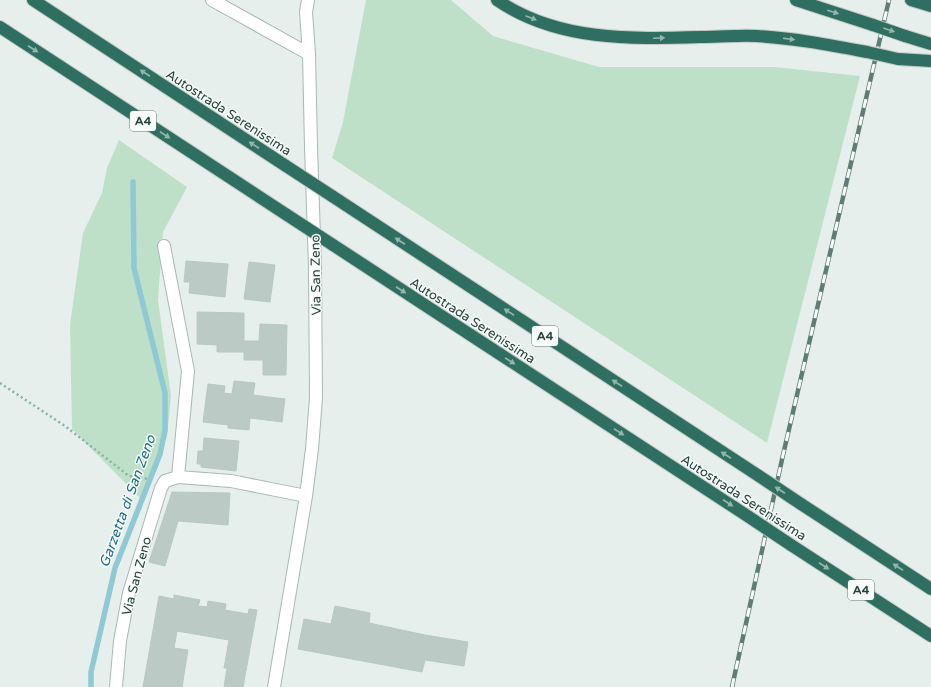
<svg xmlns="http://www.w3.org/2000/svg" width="931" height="687" font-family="'Varela Round',sans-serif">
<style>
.green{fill:#bfe0c8}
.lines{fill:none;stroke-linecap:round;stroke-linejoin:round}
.stream{stroke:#8ec9d4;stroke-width:5.5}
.building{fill:#bbcac4;stroke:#b8c9c2}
.minor-casing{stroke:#a8b8b2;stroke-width:14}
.highway-casing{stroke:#c2cac8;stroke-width:14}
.path{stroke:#86b3a5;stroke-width:2.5;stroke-dasharray:2 3;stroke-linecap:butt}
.minor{stroke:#fff;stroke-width:12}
.highway{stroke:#2f6f62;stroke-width:12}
.rail-casing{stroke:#5f7d75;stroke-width:4.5}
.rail{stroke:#f7fbf9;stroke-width:3;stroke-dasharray:9;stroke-linecap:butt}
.highway-bridge-casing{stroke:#c2cac8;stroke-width:14;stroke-linecap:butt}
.highway-bridge{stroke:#2f6f62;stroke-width:12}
.oneway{fill:#93b5ae}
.labels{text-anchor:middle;stroke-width:3;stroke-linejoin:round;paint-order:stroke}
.shield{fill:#f7fbf9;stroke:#637a73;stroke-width:1}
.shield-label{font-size:12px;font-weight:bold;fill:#24423a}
.street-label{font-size:13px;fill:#24423a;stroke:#f7fbf9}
.water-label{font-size:14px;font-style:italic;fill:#1c6f80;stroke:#f7fbf9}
</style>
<rect width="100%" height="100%" fill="#e6efeb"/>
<path class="green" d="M366,0H451L493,36L599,67H774L860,76L767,443L332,158L343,122Z
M119,140L187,187L163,232L158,300L171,396L167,437L140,498L72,429L70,325L83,233L102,193L107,168Z"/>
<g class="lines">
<path class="stream" d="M91,687V672L115,568L160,454L165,430V393L134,268L133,182"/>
</g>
<path class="building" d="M186,261L228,264L225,297L189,293L190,282H184Z
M249,262L275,265L270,302L244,299Z
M197,312L244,313V341H259L260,324L287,325L286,375H263V360H244V352H217V345L197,344Z
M234,381L255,383L253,395L285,399L282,422L250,418L249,430L228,428V425L203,422L208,384L225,386L224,393L232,394Z
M204,438L239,441L236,471L201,467V464H197L198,451H203Z
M172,492L230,493L228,525L178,521L165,566L149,562Z
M174,595L200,600L198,606L207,607L208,601L226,604L225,610L248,614L249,609L257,610L243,687H224L227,668H224L229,640L177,631L174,648L188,650L182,687H143L159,596L174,599Z
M335,606L370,613L369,623L425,635L468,642L464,666L425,660L422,672L298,649L304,619L331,624Z"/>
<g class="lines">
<g class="minor-casing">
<path id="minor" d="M212,0L309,54
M164,246L188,371L178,477
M116,687L120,641L129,593L161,488L165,481L178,477L231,481L306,496
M274,687L306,496L312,449L316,398L315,268L311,147L309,54L306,12L308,0"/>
</g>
<g class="highway-casing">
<path id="highway" d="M33,0L286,166
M497,0C558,42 634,39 705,37C722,37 739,35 756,36C793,38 830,45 867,52
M796,0L873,25
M911,0L931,6
M0,27L287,215
M905,36L931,44
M898,59L931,61
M332,196L759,476
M333,245L749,517
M801,504L931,589
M791,545L931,636"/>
</g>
<path class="path" d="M0,383L65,426L129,476L149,479"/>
<use href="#minor" class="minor"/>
<use href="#highway" class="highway"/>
<g class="rail-casing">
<path id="rail" d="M732,687L783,455L889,0"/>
</g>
<use href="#rail" class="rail"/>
<g class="highway-bridge-casing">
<path id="highway-bridge" d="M873,25L905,36
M867,52L898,59
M286,166L332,196
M287,215L333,245
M759,476L801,504
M749,517L791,545"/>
</g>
<use href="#highway-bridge" class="highway-bridge"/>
</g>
<defs><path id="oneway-solid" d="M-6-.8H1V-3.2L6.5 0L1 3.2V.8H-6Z"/></defs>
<g class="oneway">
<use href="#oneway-solid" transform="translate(833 12) rotate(18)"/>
<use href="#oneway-solid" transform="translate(531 18) rotate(21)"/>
<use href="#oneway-solid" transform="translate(889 30) rotate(19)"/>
<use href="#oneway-solid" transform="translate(659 38) rotate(-2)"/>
<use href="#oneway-solid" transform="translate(789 39) rotate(7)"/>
<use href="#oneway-solid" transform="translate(33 49) rotate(33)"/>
<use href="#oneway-solid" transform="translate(145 73) rotate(-147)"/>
<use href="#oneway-solid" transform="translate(165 135) rotate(33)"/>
<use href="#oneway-solid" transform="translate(254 145) rotate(-147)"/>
<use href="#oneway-solid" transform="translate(400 241) rotate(-147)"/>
<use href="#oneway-solid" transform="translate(401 290) rotate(33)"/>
<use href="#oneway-solid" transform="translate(509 312) rotate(-147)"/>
<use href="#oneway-solid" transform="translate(510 361) rotate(33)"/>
<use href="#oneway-solid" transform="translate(617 383) rotate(-147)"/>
<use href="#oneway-solid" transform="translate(619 432) rotate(33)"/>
<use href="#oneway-solid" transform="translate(726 455) rotate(-147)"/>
<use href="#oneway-solid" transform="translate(780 490) rotate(-147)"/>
<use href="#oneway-solid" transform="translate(728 503) rotate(33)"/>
<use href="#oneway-solid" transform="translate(824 566) rotate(33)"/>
<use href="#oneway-solid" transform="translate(898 567) rotate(-147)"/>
</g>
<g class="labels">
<g class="shield">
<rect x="130" y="111" width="26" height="20" rx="3"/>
<rect x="532" y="326" width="26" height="20" rx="3"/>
<rect x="848" y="580" width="26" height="20" rx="3"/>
</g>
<g class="shield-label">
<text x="143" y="125">A4</text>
<text x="545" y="340">A4</text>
<text x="861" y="594">A4</text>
</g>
<g class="street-label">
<text transform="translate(229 112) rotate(33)" y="5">Autostrada Serenissima</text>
<text transform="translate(315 275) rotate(-91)" y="5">Via San Zeno</text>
<text transform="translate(473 320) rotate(33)" y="5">Autostrada Serenissima</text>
<text transform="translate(744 497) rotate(33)" y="5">Autostrada Serenissima</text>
<text transform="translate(136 576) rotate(-75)" y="5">Via San Zeno</text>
</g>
<g class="water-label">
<text transform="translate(127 501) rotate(-70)" y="5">Garzetta di San Zeno</text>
</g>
</g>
</svg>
